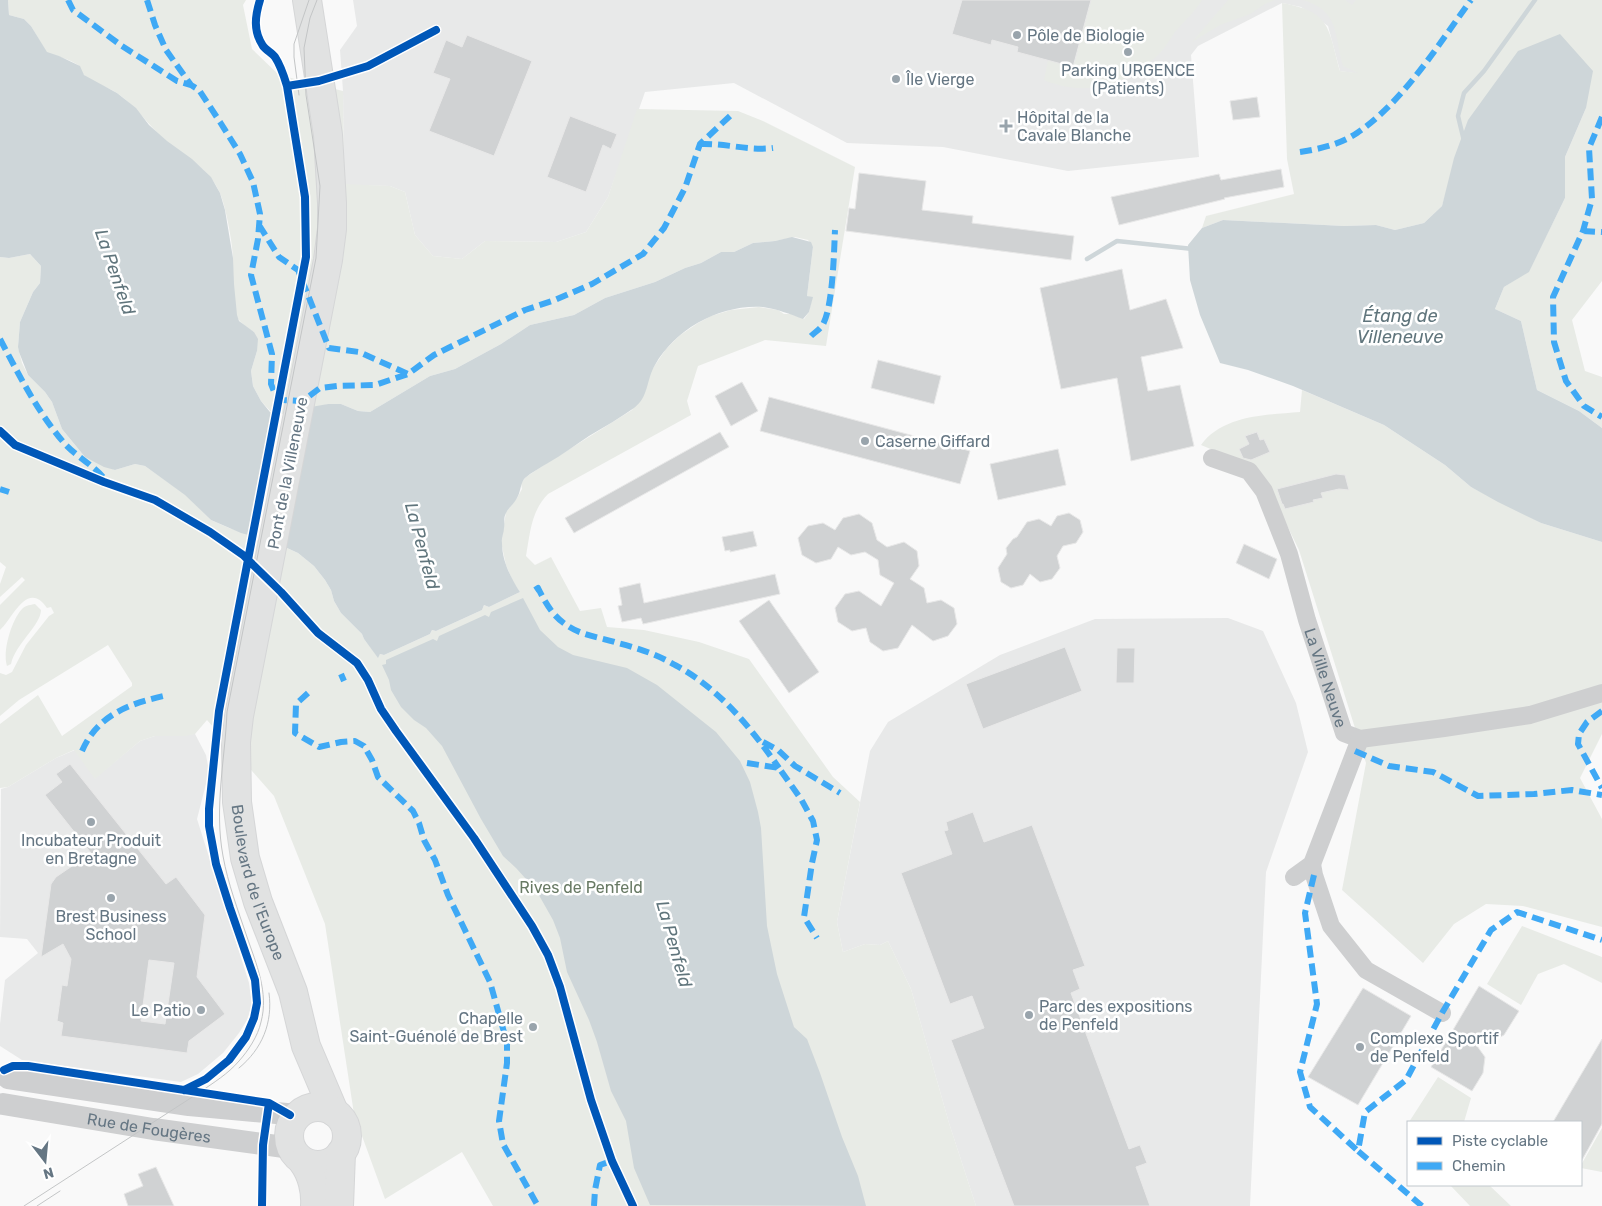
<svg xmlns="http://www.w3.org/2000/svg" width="1602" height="1206" font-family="Rubik,sans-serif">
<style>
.built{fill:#e8e9e9}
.green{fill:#e8ebe6}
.water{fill:#ced6d9}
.pier{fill:#f9f9f9}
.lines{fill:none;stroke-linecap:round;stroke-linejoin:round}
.stream{stroke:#ced6d9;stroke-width:4.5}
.building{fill:#d0d2d3;stroke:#e8e8e8;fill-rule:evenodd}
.primary-casing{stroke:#d5d6d7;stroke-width:30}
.minor{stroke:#cecfd0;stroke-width:18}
.tertiary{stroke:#cecfd0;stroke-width:22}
.primary{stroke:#e1e2e2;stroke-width:28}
.tram{stroke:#c3c5c6;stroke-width:1}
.quiet{stroke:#3fa9f5;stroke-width:6;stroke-dasharray:12 6;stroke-linecap:butt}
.cycleway-casing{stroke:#fff;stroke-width:11}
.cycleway{stroke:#0057b8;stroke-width:8}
.poi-dot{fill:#99a4ac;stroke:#fff;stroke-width:2}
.labels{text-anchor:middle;stroke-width:5;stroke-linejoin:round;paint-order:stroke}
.poi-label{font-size:16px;fill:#657683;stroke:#fff;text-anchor:start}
.street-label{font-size:16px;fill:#657683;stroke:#fff}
.park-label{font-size:16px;fill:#687a64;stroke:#fff}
.water-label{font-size:18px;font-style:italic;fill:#60757c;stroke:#fff}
</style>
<rect width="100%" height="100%" fill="#f9f9f9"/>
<path class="built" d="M353,0H1396L1360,74L1340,71L1328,26L1301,7L1282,3L1198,46L1191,55L1199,157L1068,171L943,147L847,143L734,83L645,92L608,197L586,232L556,242L485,241L462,259L433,256L415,235L405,192L390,186L344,185L343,91L340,50L357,26Z
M1228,618L1263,631L1296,703L1308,752L1266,872L1250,1206H976L949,1123L911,989L888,941L880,945L865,944L843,952L837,922L870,751L888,722L1000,655L1095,619Z
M195,734L206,755L209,772L197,819L249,983L252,1005L247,1020L239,1033L223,1053L198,1074L181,1082L22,1060L0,1046V1024L5,980L38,953L27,939L0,937L1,789L8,787L56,758L75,750L95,778L140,741L155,736Z"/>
<path class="green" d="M8,0H246L243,5L252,49L279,75L343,91L344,184L390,186L405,192L415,235L433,256L462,259L485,241L556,242L586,232L608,197L637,109L738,111L763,121L855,167L826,346L765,340L698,366L687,401L691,415L548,494C531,511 530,534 526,556L535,565L551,557L580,611L601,608L607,627L644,630L699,642L749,659L833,777L860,802L837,922L843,952L865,944L880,945L888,941L911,989L949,1123L976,1206H493L462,1152L385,1199L354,1114L325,924L274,796L207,720L195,734L185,736H155L140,741L95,779L74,750L56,758L8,787L0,788V724L38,695L62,736L132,686V683L108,645L19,700L0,716V673L6,675L12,672L26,645L49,616L54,613L51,607L47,608C27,579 12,620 0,630V605L25,580L22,577L0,597V584L6,567L0,562V257L9,258L30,254L41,266L40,283L33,292L20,322L18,347L22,363L28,375L45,392L52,402L62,429L85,457L115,470L135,464L145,466L186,495L211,520L229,528L274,542L298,553L314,566L325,580L331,590L334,601L341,613L362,634L364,639L378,657L380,654L384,655L430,634L432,630L436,631L482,610L484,605L489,607L520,592L513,582L506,565L501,542L506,512L517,498L522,489L521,483L526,477L544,465L632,410L646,390V385L651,371L666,349L679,336L698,323L711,316L731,310L759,307L778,310L784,314H791L804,319L809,312L812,298L807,296L813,247L808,240L795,237L775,241L753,243L734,252H721L701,263L685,268L655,282L605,298L574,315L530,325L501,344L455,369L430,376L370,412L358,411L341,404H328L292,416L273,414L261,401L253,386L251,371L257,351L254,332C249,329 240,323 237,317C232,304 233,275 233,260C233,245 226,207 220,193C209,168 186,157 166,141C149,126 136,106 117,93C108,87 91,83 84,75C81,72 81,67 78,65C71,60 55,55 47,53L31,26L24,19L9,15Z
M1091,0H1202C1195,12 1184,21 1175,32C1170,39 1166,47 1159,54C1133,80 1095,95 1059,85C1054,83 1049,83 1044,80L1048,60L1073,67Z
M1228,0H1275L1265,4L1250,14L1220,25L1192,42Z
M1303,0H1345L1352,5L1356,0H1602V281L1572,320L1585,371L1602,377V428L1579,411L1537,390L1521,321L1495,309L1504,287L1529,271L1565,198V157L1586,108L1447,189L1442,206L1424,223L1395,230L1376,225L1344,226L1223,220L1202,228L1206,216L1294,194L1287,159L1282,3C1331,12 1328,27 1340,71L1358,73L1343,66C1334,35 1340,11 1303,0Z
M1302,390L1384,425L1445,465L1471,487L1541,523L1602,542V734L1580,778L1602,819V927L1523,906L1486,904L1454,924L1423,963L1342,890L1366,763L1299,550L1263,476L1251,466L1201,445C1223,415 1266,415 1300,412Z
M35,604L41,610C41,625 16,643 11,664L7,666C2,652 12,618 23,608C27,605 30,605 35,604Z
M1522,926L1602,957V983L1564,964L1538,974L1521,1005L1487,984Z
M1438,1077L1471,1098L1464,1122H1409Z
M1602,1128V1172L1581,1168V1165Z
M1450,1185H1489L1511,1206H1470Z"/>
<path class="water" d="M0,0H8L9,15L24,19L31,26L47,52L59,56L80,66L84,75L117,93L136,108L149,125L167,141L192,159L211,177L220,193L225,210L233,258L234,284L237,315L239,321L254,332L258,339L257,351L251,371L253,386L261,401L270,412L281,417L311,407L328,404H341L358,411L370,412L430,376L455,369L501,344L530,325L574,315L605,298L655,282L685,268L701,263L721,252H734L753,243L775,241L792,237L811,242L813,247L807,296L813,297L809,312L803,319C790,314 777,309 763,307C721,304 676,328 655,365C646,380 649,397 634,408C620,418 604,427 589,436C575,445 562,455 548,463C540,468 532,472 525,478C520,483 521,492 517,498C514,504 508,508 506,513C503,518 505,523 504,528C504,533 501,538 502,543C502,561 511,578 520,592L489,607L484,605L482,610L436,631L432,630L430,634L384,655L380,654L378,658L364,639L362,634L341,613L334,601L331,590L325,580L314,566L298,553L274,542L241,533L211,520L185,495L145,466L135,464L115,470L104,467L85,457L62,429L52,402L45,392L28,375L19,352L18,347L20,322L33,292L40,283L41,266L30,254L9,258L0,257Z
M1560,34L1593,71L1586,108L1565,157V198L1529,272L1504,287L1495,309L1521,321L1537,390L1579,411L1602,428V542L1541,523L1498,502L1471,487L1445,465L1384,425L1293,386L1248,370L1220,363L1200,315L1190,280L1188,245L1202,228L1223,220L1344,226L1376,225L1395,230L1424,223L1442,206L1454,158L1468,120L1518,51Z
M523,598L540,630L558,647L573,655L627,668L657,685L716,732L740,761L750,782L758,812L761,828L767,926L777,974L794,1027L807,1039L820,1073L842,1137L858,1176L866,1206L650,1205L634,1168L626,1121L611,1091L597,1042L589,1020L567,972L560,938L553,920L536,890L516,868L503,856L481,819L442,746L426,728L414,720L401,707L391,690L389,680L382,665L386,664V660L433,639L437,641L439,636L485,615L489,617L491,612Z"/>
<path class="pier" d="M272,410L285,415L260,541L248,537Z"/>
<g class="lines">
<path class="stream" d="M1464,141L1458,116L1464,93L1484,71L1535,0
M1087,259L1117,241L1193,249"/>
</g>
<path class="building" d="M962,0H1091L1073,67L1017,52L1018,47L992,40L991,45L952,34Z
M467,35L532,61L494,156L429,131L450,79L433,73L446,40L462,47Z
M1257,97L1260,117L1233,120L1230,101Z
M570,116L617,134L611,149L603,145L586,192L547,177Z
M1281,169L1284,187L1224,198L1225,199L1119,225L1111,197L1219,174L1221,180Z
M859,173L926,181L922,210L973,216L972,223L1074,236L1071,260L846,231L849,208L855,209Z
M1122,269L1130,310L1166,299L1183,348L1141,357L1148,391L1180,385L1194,446L1131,461L1117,378L1061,389L1040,288Z
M878,360L941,376L934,404L871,388Z
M742,382L758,411L731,426L715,396Z
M769,397L970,451L960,484L760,431Z
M720,432L729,447L574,533L565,518Z
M1257,432L1260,440L1264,439L1270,452L1251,460L1243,458L1239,449L1249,444L1245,436Z
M1058,449L1066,485L998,500L990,464Z
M1336,474L1345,475L1349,490L1339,489L1321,493L1323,498L1313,500L1314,502L1285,509L1283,504H1282L1277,489Z
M1069,513L1080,520L1083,532L1076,543L1063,546L1057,556L1060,568L1052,579L1040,582L1030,574L1023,585L1011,588L1001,582L998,568L1007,554L1006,548L1013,539L1017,537L1027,522L1039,519L1051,526L1057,516Z
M859,514L872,523L877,540L887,547L904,542L917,551L919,566L910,579L924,588L927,603L941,600L954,608L957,624L948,636L933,641L912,625L898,648L883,651L870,642L866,628L852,631L838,622L835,608L845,594L859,591L881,606L894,583L880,575L878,560L865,552L851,555L838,547L831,559L816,563L802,555L798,538L808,526L823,523L835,530L843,518Z
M753,531L757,546L730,552V550L725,551L722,537Z
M1244,544L1277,559L1269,579L1236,563Z
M775,574L780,594L643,624L641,618L622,622L618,606L622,605L619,588L640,583L644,603Z
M769,600L819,672L789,693L739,621Z
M1065,647L1082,691L983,729L966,684Z
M1117,648H1135L1134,683H1116Z
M70,764L166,884L176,877L205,915L197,977L225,1014L189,1041L187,1053L61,1036L63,1023L57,1021L62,985L67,986L71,959L63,944L41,957L51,884L56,877L91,853L45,795L62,782L56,774ZM149,960L174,963L165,1024L141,1021Z
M973,812L984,842L1032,825L1085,966L1073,970L1080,989L1071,993L1129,1149L1140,1145L1147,1163L1136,1167L1150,1206H1014L951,1040L984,1028L972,996L950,1004L901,873L952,854L944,831L948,830L946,822Z
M1479,986L1519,1011L1504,1035L1495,1040L1472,1039L1485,1057L1483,1073L1472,1091L1431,1067Z
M1363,988L1411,1016L1358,1105L1308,1077Z
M1602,1039V1124L1581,1162V1122H1553Z
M156,1167L174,1206H128L124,1194L143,1186L138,1174Z"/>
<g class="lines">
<g class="primary-casing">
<g id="primary">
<path id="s3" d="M307,0L328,135L332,203V229L328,260L239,716L236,742L237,802L245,858L258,902L293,992L306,1046L334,1112"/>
<circle cx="318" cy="1136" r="29"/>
<path d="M303,1162C312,1174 316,1191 315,1206"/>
<path d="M339,1206L341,1153"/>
</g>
</g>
<g class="minor">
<path id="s1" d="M1212,458L1249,471L1264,491L1289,554L1307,620L1344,733L1360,739L1444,728L1530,715L1602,693"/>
<path d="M1312,864L1314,875L1331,926L1366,970L1442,1013"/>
<path d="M1294,877L1312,864L1360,739"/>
</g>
<g class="tertiary">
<path d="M8,1078L189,1105L298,1115"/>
<path id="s2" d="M3,1104L153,1129L284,1147L293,1152"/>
</g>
<use href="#primary" class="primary"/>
<path class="tram" d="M299,95L294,57V44L309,0
M239,1068C262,1049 273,1023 269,993
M24,1206L200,1092C213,1083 228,1074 239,1061C248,1051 258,1036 261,1022C269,993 256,963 247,937C238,910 228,884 223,856C214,808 225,760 227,712L316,258L320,186L306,95L304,48L310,18L317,0
M37,1206L60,1191"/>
<path class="quiet" d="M68,0L73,10L122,46L177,81L191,85
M147,0L155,25L166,50L191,85L199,90L220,122L240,154L253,182L260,214L258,239L251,275L272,354L271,384L275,394L282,400L300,401L308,397L320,388L337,386L375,385L408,374L434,355L525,310L555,300L592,284L643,254L664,228L685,188L700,144L730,116
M1602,117L1589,148L1592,199L1583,231L1553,297L1554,342L1566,381L1584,406L1602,417
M700,144C725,143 749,151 773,148
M1300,152C1320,149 1341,144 1357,133C1404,101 1438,45 1471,0
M259,225L279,257L298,270L329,348L359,352L408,374
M1583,231L1602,232
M811,336C814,333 819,330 822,326C833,309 834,251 835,230
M0,339C19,375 38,413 65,444C76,456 94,466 103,477
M0,489L9,492
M535,590L538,588C545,602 552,615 565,624C581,636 600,637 618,643C638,648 658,655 675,665C719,688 751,728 779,768
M341,674L344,681
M308,693L296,704L295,733L319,747L341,742L355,741L364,746L372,760L378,777L413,811L419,823L424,840L435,860L448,895L490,982L507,1043V1063L499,1121L503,1144L538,1206
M1602,711L1587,722L1579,734L1578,744L1602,788
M763,742L778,750L795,766L840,793
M82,751C98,714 131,703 168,695
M1355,751L1389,766L1433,772L1478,796L1534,794L1572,790L1602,795
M747,763L779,768L801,799L813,821L817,840L812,863L804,917L817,938
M1314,875L1305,913L1317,1004L1300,1072L1310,1107L1358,1151
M594,1206L595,1190L600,1165L612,1161
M1422,1206L1358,1151L1365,1112L1406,1080L1442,1013L1491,930L1517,912L1602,940"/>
<g class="cycleway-casing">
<path id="cycleway" d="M287,86L319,81L368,66L436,30
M0,431L15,445L104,482L155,500L210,532L243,555L281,592L318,633L357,663L368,680L381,709L396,731L474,838L532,926L548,955L560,987L591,1100L612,1161L633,1206
M4,1070L13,1066H28L269,1103L290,1115
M184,1090L206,1079L229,1060L246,1037L254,1018L257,1003L255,980L230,908L216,864L209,826V809L219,711L306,257L305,197L287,86C284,76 281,66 275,57C272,53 266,50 263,46C253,31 255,16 260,0
M262,1206L263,1145L269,1103"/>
</g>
<use href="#cycleway" class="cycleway"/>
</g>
<g class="poi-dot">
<circle cx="1017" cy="35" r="5"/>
<circle cx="1128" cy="52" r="5"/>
<circle cx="896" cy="79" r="5"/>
<path d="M1003.5 118.5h5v5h5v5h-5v5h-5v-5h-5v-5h5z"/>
<circle cx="865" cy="441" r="5"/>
<circle cx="91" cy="822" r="5"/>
<circle cx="111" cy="898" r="5"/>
<circle cx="201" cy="1010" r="5"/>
<circle cx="1029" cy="1015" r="5"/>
<circle cx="533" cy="1027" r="5"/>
<circle cx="1360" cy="1047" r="5"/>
</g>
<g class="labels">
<g class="poi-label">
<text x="1027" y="41">Pôle de Biologie</text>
<text x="1128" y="76" text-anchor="middle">Parking URGENCE<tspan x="1128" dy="18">(Patients)</tspan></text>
<text x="906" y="85">Île Vierge</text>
<text x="1017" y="123">Hôpital de la<tspan x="1017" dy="18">Cavale Blanche</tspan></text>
<text x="875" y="447">Caserne Giffard</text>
<text x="91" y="846" text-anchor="middle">Incubateur Produit<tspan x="91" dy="18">en Bretagne</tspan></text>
<text x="111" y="922" text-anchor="middle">Brest Business<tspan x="111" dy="18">School</tspan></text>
<text x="1039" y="1012">Parc des expositions<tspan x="1039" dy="18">de Penfeld</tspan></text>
<text x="191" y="1016" text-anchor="end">Le Patio</text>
<text x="523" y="1024" text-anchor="end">Chapelle<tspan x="523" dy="18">Saint-Guénolé de Brest</tspan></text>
<text x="1370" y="1044">Complexe Sportif<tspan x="1370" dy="18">de Penfeld</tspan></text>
</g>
<g class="street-label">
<text transform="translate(287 473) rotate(-79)" y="6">Pont de la Villeneuve</text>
<text dy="6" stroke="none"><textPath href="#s1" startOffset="261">La Ville Neuve</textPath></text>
<text dy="6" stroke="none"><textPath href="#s3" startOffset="896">Boulevard de l'Europe</textPath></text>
<text dy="6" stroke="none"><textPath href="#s2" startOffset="148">Rue de Fougères</textPath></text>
</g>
<g class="park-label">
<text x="581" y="893">Rives de Penfeld</text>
</g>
<g class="water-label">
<text transform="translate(115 272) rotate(71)" y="6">La Penfeld</text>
<text x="1400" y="322">Étang de<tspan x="1400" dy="21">Villeneuve</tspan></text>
<text transform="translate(422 546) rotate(75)" y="6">La Penfeld</text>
<text transform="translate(674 944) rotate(74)" y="6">La Penfeld</text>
</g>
</g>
<rect x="1407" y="1121" width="175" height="65" fill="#ffffff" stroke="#c1c8cd"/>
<rect x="1417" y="1137" width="25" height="8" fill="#0057b8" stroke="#c1c8cd"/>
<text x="1452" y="1146" font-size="15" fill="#657683">Piste cyclable</text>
<rect x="1417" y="1162" width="25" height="8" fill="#3fa9f5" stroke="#c1c8cd"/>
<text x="1452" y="1171" font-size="15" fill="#657683">Chemin</text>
<g transform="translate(45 1161) rotate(164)" stroke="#ffffff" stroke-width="4" paint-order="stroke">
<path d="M0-4L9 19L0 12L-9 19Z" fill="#657683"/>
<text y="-8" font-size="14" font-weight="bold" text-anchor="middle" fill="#657683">N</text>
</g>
</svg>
